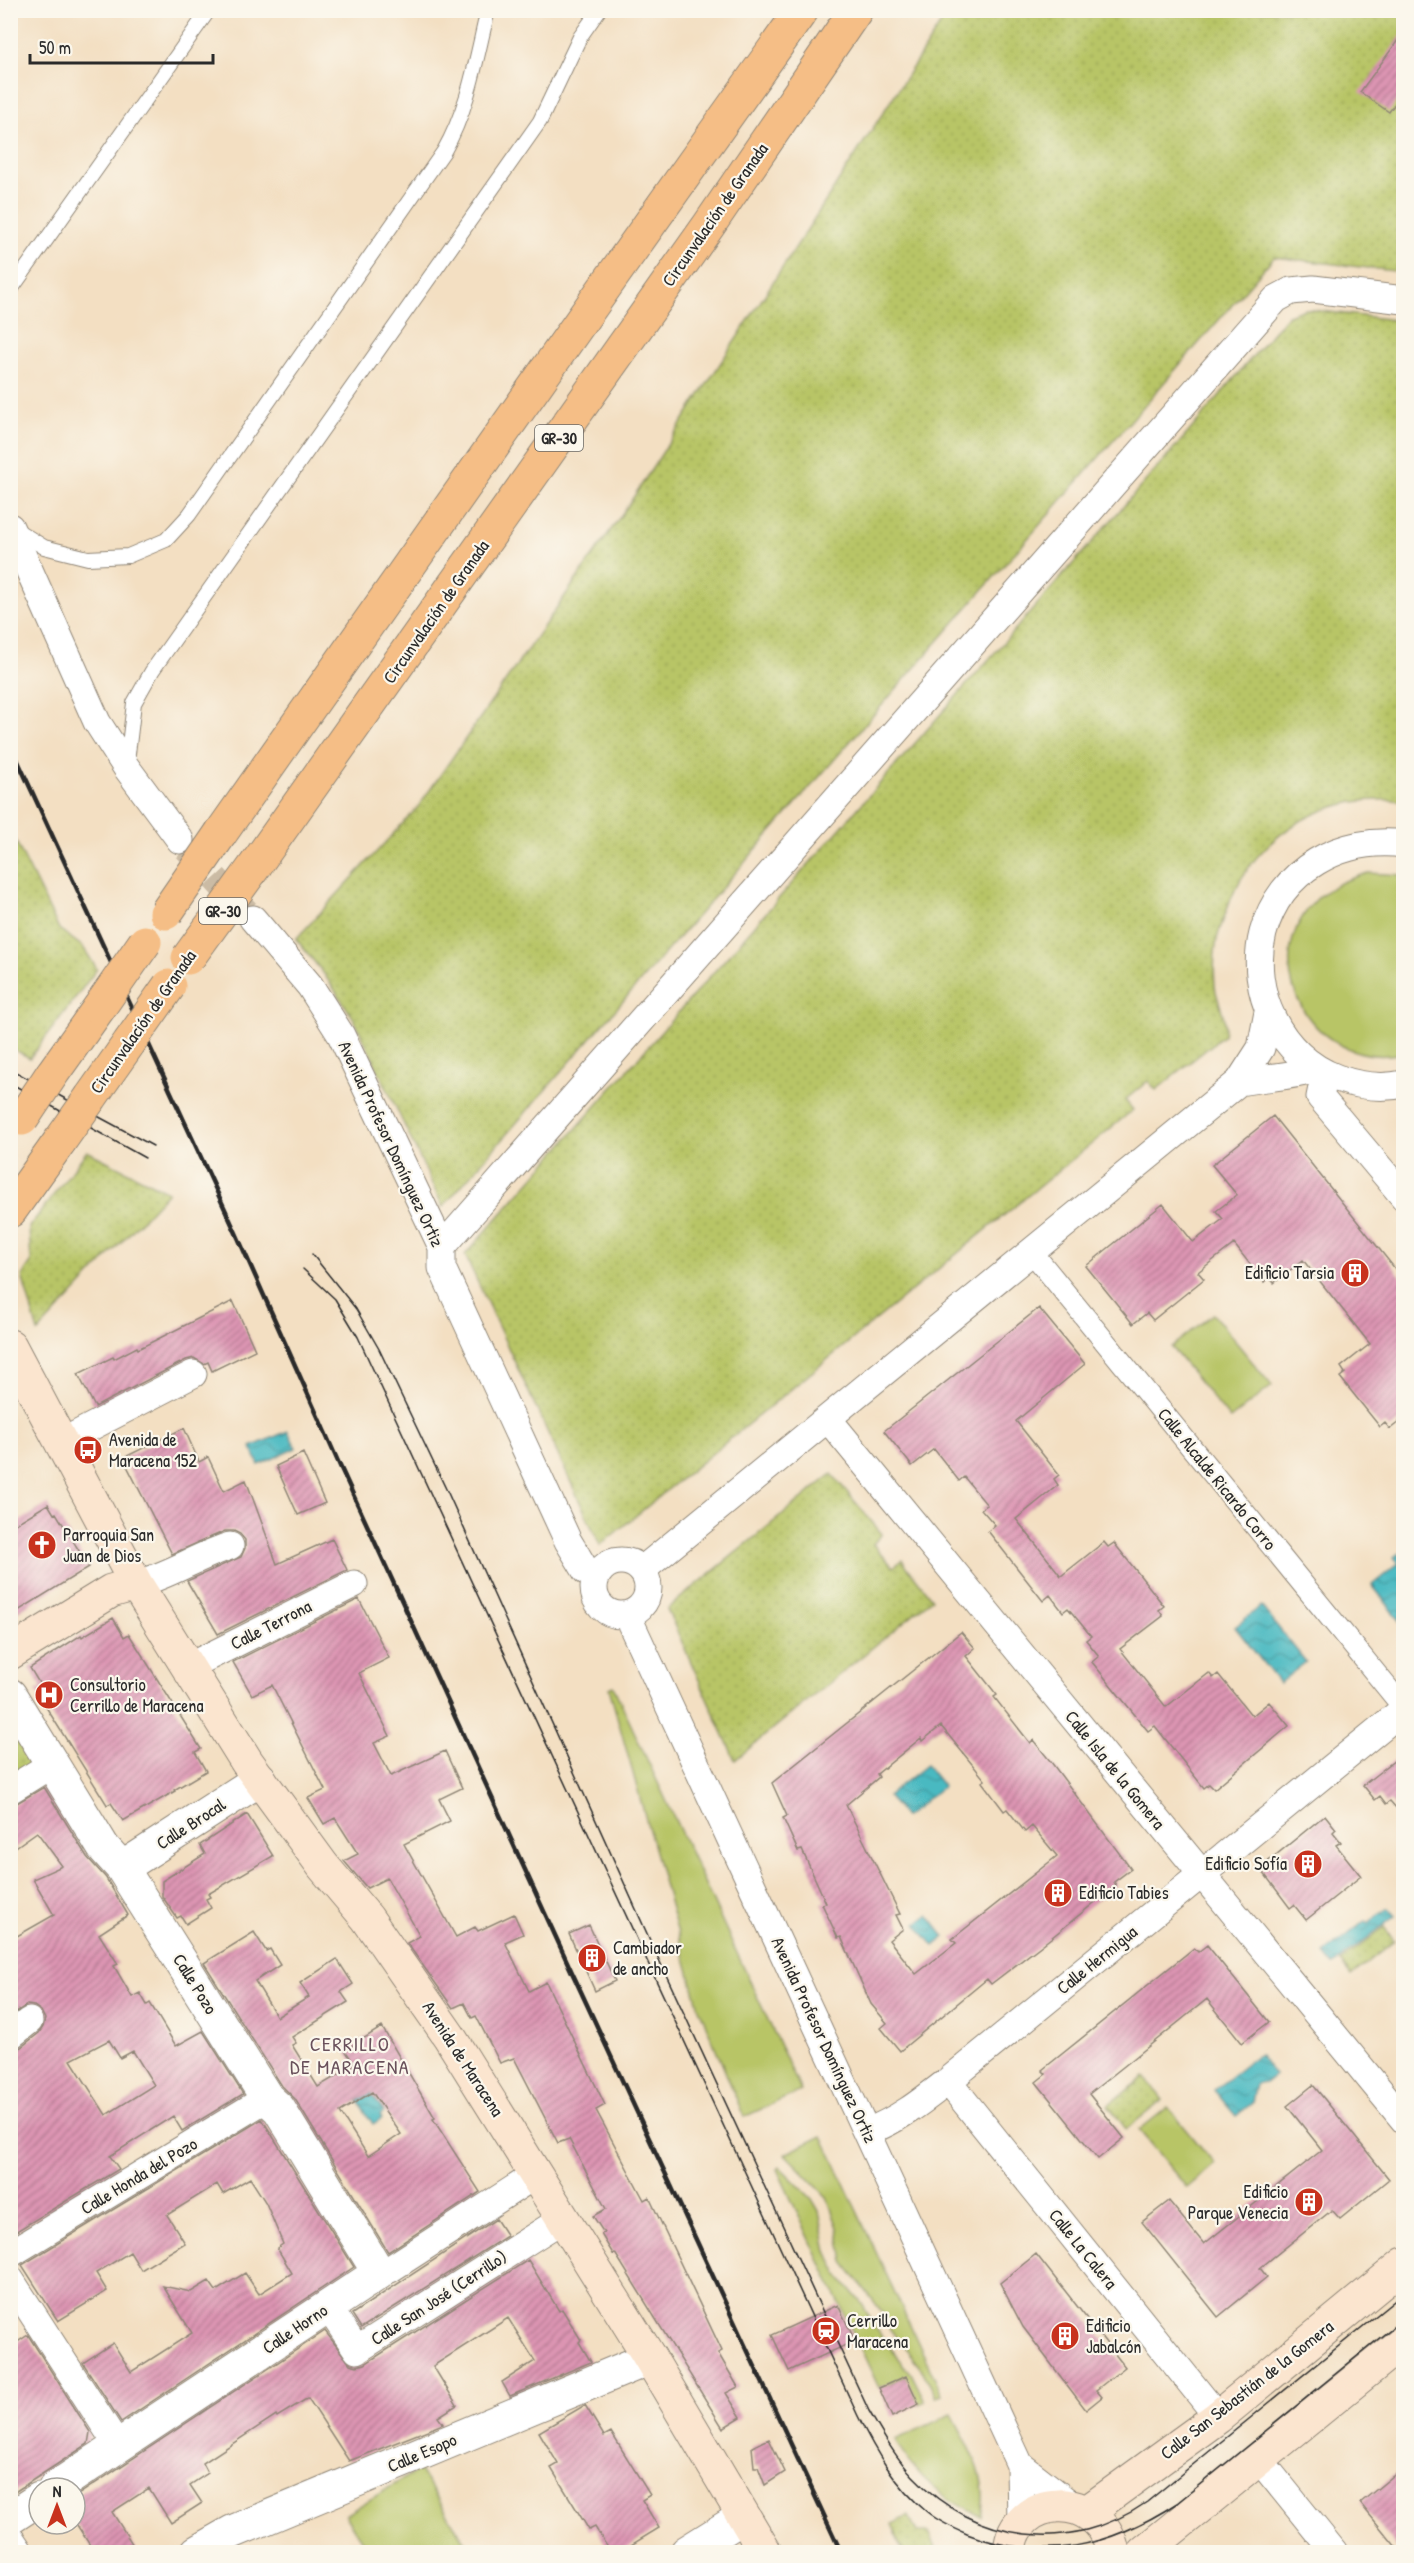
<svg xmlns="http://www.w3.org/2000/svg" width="1414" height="2563" font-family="'Patrick Hand',sans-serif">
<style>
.grass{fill:url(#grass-dots);stroke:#727848;stroke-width:1.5}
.garden{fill:#b8c566;stroke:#727848;stroke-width:1.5}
.water{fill:url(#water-waves);stroke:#3a7276;stroke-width:1.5}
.building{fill:url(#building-hatch);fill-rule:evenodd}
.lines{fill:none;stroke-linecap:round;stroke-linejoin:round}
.minor-tunnel{stroke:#cbbba4;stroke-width:27;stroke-dasharray:27 14;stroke-linecap:butt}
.service-casing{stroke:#8f8576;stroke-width:16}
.pedestrian-casing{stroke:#8f8576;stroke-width:23}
.minor-casing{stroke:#8f8576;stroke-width:29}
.tertiary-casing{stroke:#8f8576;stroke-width:35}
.secondary-casing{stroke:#8f8576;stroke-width:35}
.motorway-casing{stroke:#8f8576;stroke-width:35}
.service{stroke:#fff;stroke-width:14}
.pedestrian{stroke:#fff;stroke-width:21}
.minor{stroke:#fff;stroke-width:27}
.tertiary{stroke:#fff;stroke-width:33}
.secondary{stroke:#fbe5cf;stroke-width:33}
.motorway{stroke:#f5be86;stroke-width:33}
.tram{stroke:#2b2b2b;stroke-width:1.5}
.rail{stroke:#2b2b2b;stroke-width:4.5}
.motorway-bridge-casing{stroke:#8f8576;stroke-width:35;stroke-linecap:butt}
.motorway-bridge{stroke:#f5be86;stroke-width:33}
.labels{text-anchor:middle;stroke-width:4.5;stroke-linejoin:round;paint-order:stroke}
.shield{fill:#fbf7ec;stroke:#696865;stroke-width:1.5}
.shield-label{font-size:16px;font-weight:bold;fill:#2b2b2b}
.street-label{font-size:18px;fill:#2b2b2b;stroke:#fbf7ec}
.poi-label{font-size:18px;fill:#2b2b2b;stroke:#fbf7ec;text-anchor:start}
.neighbourhood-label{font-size:20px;letter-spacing:1.5px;fill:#69505b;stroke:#fbf7ec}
</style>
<defs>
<pattern id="grass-dots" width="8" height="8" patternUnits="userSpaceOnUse" patternTransform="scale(1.5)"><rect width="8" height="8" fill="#b8c566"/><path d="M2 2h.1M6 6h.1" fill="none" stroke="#9ea959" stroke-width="1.8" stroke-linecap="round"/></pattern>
<pattern id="water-waves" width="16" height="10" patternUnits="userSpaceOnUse" patternTransform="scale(1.5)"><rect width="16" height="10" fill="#4ab9c1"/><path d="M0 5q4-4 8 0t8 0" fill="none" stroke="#3e979d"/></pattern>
<pattern id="building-hatch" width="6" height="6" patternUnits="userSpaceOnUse" patternTransform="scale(1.5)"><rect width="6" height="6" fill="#dd95b3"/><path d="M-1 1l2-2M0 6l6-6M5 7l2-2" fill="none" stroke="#b37a92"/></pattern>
</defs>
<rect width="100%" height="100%" fill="#fbf7ec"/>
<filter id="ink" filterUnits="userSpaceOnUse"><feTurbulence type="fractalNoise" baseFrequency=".0167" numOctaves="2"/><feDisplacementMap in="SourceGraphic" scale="12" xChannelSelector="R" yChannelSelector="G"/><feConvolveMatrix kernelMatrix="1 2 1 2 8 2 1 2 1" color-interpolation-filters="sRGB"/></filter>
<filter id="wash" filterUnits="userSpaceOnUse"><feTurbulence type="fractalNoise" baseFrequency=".008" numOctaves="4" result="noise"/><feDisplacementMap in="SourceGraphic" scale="24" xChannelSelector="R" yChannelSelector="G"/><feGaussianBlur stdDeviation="1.35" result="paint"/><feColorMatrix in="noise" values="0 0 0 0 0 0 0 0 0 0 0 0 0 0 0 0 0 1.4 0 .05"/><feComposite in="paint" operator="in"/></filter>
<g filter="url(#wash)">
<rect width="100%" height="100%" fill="#f3dfc2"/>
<path class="grass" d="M949,11H1403V272L1274,257L443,1207L354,1019L324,974L296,939L418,807L631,501Z
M1305,309L1403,321V801C1322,791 1247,840 1224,918C1221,926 1217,936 1216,944C1214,957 1214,973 1215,986C1217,1003 1228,1017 1224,1035L1156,1090L1148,1081L1125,1100L1133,1110L600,1545L465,1255L1187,434L1288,315Z
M14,838L59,929L83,947L97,969L30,1058L11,1048L10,840Z
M87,1151L168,1192L38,1332L22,1276L31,1263L29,1227Z
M832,1474L882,1534L873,1544L893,1567L902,1560L932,1599L735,1760L667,1609Z
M10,1718L39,1765L10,1782Z
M1384,1927L1394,1941L1351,1976L1340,1962Z
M1145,2077L1163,2100L1126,2129L1108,2105Z
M909,2516L917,2533H929L937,2550L968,2552H900L903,2550L892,2524Z"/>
<path class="garden" d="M1368,873L1403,875V1053C1318,1072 1253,970 1313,903C1328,886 1348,879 1368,873Z
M1213,1314L1272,1386L1230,1419L1171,1347Z
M613,1686L801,2091L744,2117L699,2008L609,1688Z
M1168,2107L1215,2164L1187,2188L1139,2130Z
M822,2136L942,2394L936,2396L922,2370L889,2328L882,2312L844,2262L838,2228L827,2197L785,2154Z
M780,2167L812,2199L819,2211L827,2251L838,2275L862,2304L879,2334L911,2373L925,2401L919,2404L905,2376L879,2388L777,2169Z
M952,2414C969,2447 990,2477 981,2516C944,2501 915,2475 895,2440Z
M419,2469L471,2552H369L345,2515Z"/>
<path class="water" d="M288,1431L296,1448L259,1465L251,1447Z
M1399,1553L1403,1559V1624L1372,1585L1399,1563L1394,1557Z
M1261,1606L1306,1662L1279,1683L1235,1627Z
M926,1765L943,1786L905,1817L887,1796Z
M1388,1908L1395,1916L1333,1965L1324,1954L1365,1921L1368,1923Z
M928,1915L945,1937L934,1946L916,1924Z
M1259,2054L1275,2075L1265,2083L1256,2084L1252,2103L1236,2116L1214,2090Z
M371,2093L384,2112L380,2115L382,2118L373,2124L358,2101Z"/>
<g id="blocks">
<path class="building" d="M1404,32V91L1389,112L1360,92Z
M1273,1116L1404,1280V1418L1390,1429L1385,1423L1380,1427L1340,1377L1345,1373L1341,1367L1370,1344L1303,1260L1274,1283L1269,1277L1264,1282L1234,1244L1198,1272L1204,1279L1153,1320L1147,1313L1133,1324L1086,1266L1163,1204L1193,1242L1223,1219L1216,1211L1237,1195L1212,1165Z
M233,1301L255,1350L212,1371L208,1362L204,1364L194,1358L186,1360L95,1407L78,1374L113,1357L114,1359L137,1347L138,1349Z
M1039,1308L1085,1364L1016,1421L1059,1475L1054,1479L1058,1485L1016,1519L1061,1576L1104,1542L1108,1547L1114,1543L1150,1588L1164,1606L1159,1610L1163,1616L1120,1649L1166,1707L1209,1673L1213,1678L1218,1674L1252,1716L1269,1702L1289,1726L1214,1789L1209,1784L1204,1788L1155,1726L1148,1731L1092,1662L1099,1656L1086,1640L1091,1636L1068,1608L1063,1612L1050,1595L1043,1601L988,1531L995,1525L981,1509L987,1505L964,1477L959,1481L934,1449L912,1466L884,1431Z
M184,1428L199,1462L208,1457L224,1491L246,1480L277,1564L332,1539L347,1570L218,1634L187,1581L241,1557L245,1548V1540L240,1534L234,1531H225L172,1554L123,1458Z
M303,1453L325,1503L298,1515L276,1466Z
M48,1504L54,1514L56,1513L89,1567L10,1616V1527Z
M359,1599L389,1658L359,1673L390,1736L374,1743L391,1776L445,1751L462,1788L439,1799L450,1821L404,1844L456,1937L475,1927L478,1931L514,1914L523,1934L505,1942L529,1991L546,1982L605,2105L596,2110L644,2200L649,2197L722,2351L718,2353L738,2387L726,2393L741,2417L723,2428L615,2253L613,2254L601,2234L604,2233L593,2216L606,2209L569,2139L558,2143L514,2058L500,2063L476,2016L472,2018L464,2003L453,2008L407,1943L420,1936L387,1878L367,1888L344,1861L358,1854L335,1818L324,1824L308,1798L325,1790L272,1685L252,1695L233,1662Z
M113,1618L124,1637L129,1634L201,1749L195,1752L206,1771L174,1790L175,1791L123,1821L111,1803L107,1805L106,1803L36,1691L42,1688L30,1668L81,1635L82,1637Z
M961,1632L975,1648L966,1656L997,1695L994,1697L1030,1743L1033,1740L1051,1762L1131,1869L1114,1882L1116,1885L1051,1938L991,1984L987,1979L900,2051L881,2028L887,2023L871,2004L841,1937L838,1938L822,1904L826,1903L802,1850L798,1851L783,1818L787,1816L772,1783ZM941,1726L985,1780L982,1782L1004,1811L1007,1809L1025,1832L1032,1826L1057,1856L952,1939L956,1943L916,1974L889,1940L903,1929L896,1915L900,1914L846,1805L879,1777L877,1774L921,1738L922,1741Z
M1404,1753V1817L1390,1801L1386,1804L1380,1796L1375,1800L1363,1785Z
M44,1787L87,1857L106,1878L128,1915L99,1934L118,1964L114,1966L132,1997L140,1993L147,2005L150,2003L176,2046L203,2031L243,2094L182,2131L173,2116L110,2156L119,2169L10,2235V2051L20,2048L39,2033L43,2027L45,2019L41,2011L34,2006L27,2005L10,2016V1940L54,1915L33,1879L62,1866L37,1832L10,1851V1807ZM109,2040L120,2058L133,2051L154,2085L106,2115L71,2060Z
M247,1814L273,1856L208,1894L210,1897L206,1899L211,1908L186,1924L181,1916L177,1918L162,1896V1881L205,1854L200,1845Z
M1325,1815L1336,1829L1333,1832L1341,1842L1336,1845L1361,1876L1306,1920L1294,1905L1290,1908L1260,1868Z
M589,1925L615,1981L595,1991L569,1934Z
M254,1932L266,1951L270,1949L280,1965L255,1981L277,2017L309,1997L300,1983L337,1959L353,1984L341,1992L348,2002L292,2037L296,2043L292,2045L318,2087L355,2065L345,2050L382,2027L435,2118L433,2119L480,2192L388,2252L295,2099L282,2086L204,1963ZM372,2092L401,2134L368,2156L340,2112Z
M1207,1945L1269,2022L1242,2043L1207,1999L1133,2059L1089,2094L1124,2138L1098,2159L1036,2082L1046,2074L1042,2070L1194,1948L1198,1952Z
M1313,2085L1389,2179L1340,2219L1332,2210L1260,2268L1267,2277L1218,2317L1142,2222L1169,2201L1204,2244L1322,2150L1287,2106Z
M262,2119L354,2267L121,2422L83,2363L113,2343L131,2372L192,2333L163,2286L191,2292L209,2281L216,2291L245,2273L259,2294L292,2273L277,2248L283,2244L266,2203L250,2178L223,2194L217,2184L167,2215L185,2243L141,2270L130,2252L96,2273L107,2291L58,2321L22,2265Z
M496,2219L507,2236L361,2328L352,2314Z
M1036,2254L1125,2367L1096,2390L1102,2397L1086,2410L1023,2327L1000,2283Z
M528,2260L559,2311L562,2309L581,2340L579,2342L591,2362L510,2396L502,2382L535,2361L508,2318L433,2366L457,2405L438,2417L443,2424L349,2461L308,2398L277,2417L276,2415L203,2463L208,2473L190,2485L202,2503L171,2523L149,2488L112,2512L138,2553H95L75,2522V2497L325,2331L350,2364L357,2366L365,2364Z
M838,2305L855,2341L789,2371L772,2335Z
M28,2335L90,2432L88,2444L10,2495V2347Z
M906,2376L919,2404L892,2417L879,2388Z
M585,2405L604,2436L611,2432L650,2495L642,2500L659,2528L618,2553H611L595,2527L589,2530L551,2468L558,2464L539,2432Z
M769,2439L785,2472L765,2485L758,2467H754L752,2447Z
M1404,2467V2553H1401L1360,2503Z"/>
</g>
</g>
<g filter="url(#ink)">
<use href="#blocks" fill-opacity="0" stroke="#8f8576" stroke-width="1.5"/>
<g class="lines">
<path class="minor-tunnel" d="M187,848L246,912"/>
<g class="service-casing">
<path id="service" d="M10,291L209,10
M15,529L44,547L88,558L128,556L166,540L189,515L444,151C469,107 476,59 488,10
M127,762L134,703L152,671L540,121L580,37L599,10"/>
</g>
<g class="pedestrian-casing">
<path id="pedestrian" d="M1031,1251L1404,1708"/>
</g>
<g class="minor-casing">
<path id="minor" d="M10,527L97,722L126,767L180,840
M1404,844C1342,836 1280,869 1263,933C1248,991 1280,1057 1337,1078C1359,1086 1381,1089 1404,1084
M253,919L310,986L341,1035L442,1247V1268L568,1541L586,1571L596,1578
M1325,1073L1320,1097L1404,1197
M1239,1082C1265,1077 1292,1077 1317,1069
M442,1247L1276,299L1291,291L1313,289L1404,300
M828,1419L1404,2120
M62,1442L193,1374
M594 1588a27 27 0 1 1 54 0a27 27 0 1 1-54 0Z
M642,1570L1239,1082L1261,1048L1268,1012
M136,1584C169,1576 197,1556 230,1546
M627,1615L1020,2465L1021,2524
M188,1667L354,1584
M10,1790L52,1764
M10,2036L29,2021
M948,2081L1218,2417
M867,2132C898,2120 921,2102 948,2081L1404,1709
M10,2254L267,2098
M379,2273L390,2269L537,2174
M10,2279L118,2446
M328,2307L357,2350L564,2218
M1259,2459L1334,2552
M1020,2465L1074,2507"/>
</g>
<g class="tertiary-casing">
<path id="tertiary" d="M10,1695L103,1847L122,1868L267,2098L279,2109L379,2273L55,2488
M122,1868L260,1779
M10,2518L39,2499
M10,2543L16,2552
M197,2552L232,2532L650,2358
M687,2552L743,2517"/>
</g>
<g class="secondary-casing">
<path id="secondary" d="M10,1346L136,1584L247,1762L323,1866L367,1918L449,2036L650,2358L765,2552
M10,1653L111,1591L136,1584
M1087,2512L1218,2417L1404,2264
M1010,2552C1013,2493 1101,2488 1113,2552
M1144,2552L1404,2341"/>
</g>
<g class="motorway-casing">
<path id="motorway" d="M221,833L607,284L802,10
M257,863L709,225L856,10
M52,1074L99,1008
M91,1097L129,1043
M10,1211L60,1141"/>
</g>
<use href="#service" class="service"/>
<use href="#pedestrian" class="pedestrian"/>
<use href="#minor" class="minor"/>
<use href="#tertiary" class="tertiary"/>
<use href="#secondary" class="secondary"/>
<use href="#motorway" class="motorway"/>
<path class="tram" d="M10,1069L153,1146
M10,1083L145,1158
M312,1254L356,1309L379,1349L448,1493L654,1949L869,2411C882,2433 895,2457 913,2476C976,2543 1071,2555 1147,2502L1404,2293
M303,1269L335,1299L358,1337L858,2416C875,2451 896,2487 927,2512C938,2521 953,2528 967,2534C1043,2563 1110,2547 1177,2503L1404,2318"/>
<path class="rail" d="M10,744L236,1233L340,1466L570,1968L841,2552"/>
<g class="motorway-bridge-casing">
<path id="motorway-bridge" d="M166,913L221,833
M188,958L257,863
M99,1008L145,942
M129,1043L169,986
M22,1119L52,1074
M60,1141L91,1097"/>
</g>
<use href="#motorway-bridge" class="motorway-bridge"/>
</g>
</g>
<defs>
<g id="building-disc" transform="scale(1.5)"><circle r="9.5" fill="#c8321e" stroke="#fbf7ec"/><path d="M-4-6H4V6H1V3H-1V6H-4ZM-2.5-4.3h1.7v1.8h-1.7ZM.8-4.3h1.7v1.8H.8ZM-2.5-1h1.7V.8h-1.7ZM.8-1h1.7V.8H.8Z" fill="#fff"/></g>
<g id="bus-disc" transform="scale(1.5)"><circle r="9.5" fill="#c8321e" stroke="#fbf7ec"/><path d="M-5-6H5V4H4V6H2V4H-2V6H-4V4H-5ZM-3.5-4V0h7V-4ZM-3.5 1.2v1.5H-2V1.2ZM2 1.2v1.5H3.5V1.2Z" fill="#fff"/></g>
<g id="church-disc" transform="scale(1.5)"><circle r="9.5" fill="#c8321e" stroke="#fbf7ec"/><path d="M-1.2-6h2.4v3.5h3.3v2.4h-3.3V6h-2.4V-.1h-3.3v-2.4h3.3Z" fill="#fff"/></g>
<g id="hospital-disc" transform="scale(1.5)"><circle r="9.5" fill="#c8321e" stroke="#fbf7ec"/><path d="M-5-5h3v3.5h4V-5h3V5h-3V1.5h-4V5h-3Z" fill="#fff"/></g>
<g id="station-disc" transform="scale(1.5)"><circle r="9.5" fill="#c8321e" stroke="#fbf7ec"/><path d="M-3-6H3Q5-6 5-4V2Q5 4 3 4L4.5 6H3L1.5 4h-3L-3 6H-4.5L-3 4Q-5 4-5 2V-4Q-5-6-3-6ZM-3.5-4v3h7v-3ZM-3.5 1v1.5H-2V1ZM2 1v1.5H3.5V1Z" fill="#fff"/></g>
</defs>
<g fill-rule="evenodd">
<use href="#building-disc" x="1355" y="1273"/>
<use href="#bus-disc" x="88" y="1450"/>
<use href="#church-disc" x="42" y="1545"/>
<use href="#hospital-disc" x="49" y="1695"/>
<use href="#building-disc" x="1308" y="1864"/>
<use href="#building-disc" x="1058" y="1893"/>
<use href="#building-disc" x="592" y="1958"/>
<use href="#building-disc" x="1309" y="2202"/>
<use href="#station-disc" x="826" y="2331"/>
<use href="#building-disc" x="1065" y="2336"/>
</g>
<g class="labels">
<g class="shield">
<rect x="535" y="425" width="48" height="26" rx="4.5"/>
<rect x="199" y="898" width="48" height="26" rx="4.5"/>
</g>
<g class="shield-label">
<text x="559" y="444">GR-30</text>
<text x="223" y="917">GR-30</text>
</g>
<g class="street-label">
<text transform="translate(715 215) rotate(-55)" y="6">Circunvalación de Granada</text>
<text transform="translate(436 612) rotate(-55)" y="6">Circunvalación de Granada</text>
<text transform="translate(143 1022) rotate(-55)" y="6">Circunvalación de Granada</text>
<text transform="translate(391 1144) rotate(65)" y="6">Avenida Profesor Domínguez Ortiz</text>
<text transform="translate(1217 1479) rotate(51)" y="6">Calle Alcalde Ricardo Corro</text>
<text transform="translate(271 1625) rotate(-27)" y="6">Calle Terrona</text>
<text transform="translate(1115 1770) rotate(51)" y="6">Calle Isla de la Gomera</text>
<text transform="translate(191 1824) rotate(-33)" y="6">Calle Brocal</text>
<text transform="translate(1097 1960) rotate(-39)" y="6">Calle Hermigua</text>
<text transform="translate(195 1984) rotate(58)" y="6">Calle Pozo</text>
<text transform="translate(824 2040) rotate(65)" y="6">Avenida Profesor Domínguez Ortiz</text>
<text transform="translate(463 2059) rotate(57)" y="6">Avenida de Maracena</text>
<text transform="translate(139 2176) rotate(-31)" y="6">Calle Honda del Pozo</text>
<text transform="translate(1083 2249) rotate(51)" y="6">Calle La Calera</text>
<text transform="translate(439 2298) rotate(-33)" y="6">Calle San José (Cerrillo)</text>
<text transform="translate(295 2329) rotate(-34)" y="6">Calle Horno</text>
<text transform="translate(1247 2390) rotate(-38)" y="6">Calle San Sebastián de la Gomera</text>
<text transform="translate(422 2453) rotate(-23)" y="6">Calle Esopo</text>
</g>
<g class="poi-label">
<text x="1334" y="1279" text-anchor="end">Edificio Tarsia</text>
<text x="109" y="1446">Avenida de<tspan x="109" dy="21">Maracena 152</tspan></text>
<text x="63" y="1541">Parroquia San<tspan x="63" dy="21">Juan de Dios</tspan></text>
<text x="70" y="1691">Consultorio<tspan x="70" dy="21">Cerrillo de Maracena</tspan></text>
<text x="1287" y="1870" text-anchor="end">Edificio Sofía</text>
<text x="1079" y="1899">Edificio Tabies</text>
<text x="613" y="1954">Cambiador<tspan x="613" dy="21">de ancho</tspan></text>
<text x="1288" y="2198" text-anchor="end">Edificio<tspan x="1288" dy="21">Parque Venecia</tspan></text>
<text x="847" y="2327">Cerrillo<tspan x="847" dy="21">Maracena</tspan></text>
<text x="1086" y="2332">Edificio<tspan x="1086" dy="21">Jabalcón</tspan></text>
</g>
<g class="neighbourhood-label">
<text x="350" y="2051">CERRILLO<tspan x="350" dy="23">DE MARACENA</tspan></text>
</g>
</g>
<rect width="1414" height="2563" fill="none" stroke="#fbf7ec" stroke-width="36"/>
<g transform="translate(57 2506)"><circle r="28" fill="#fbf7ec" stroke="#a8a59f" stroke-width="1.5"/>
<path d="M0-4.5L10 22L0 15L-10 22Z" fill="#c8321e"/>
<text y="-9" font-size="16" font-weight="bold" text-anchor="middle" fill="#2b2b2b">N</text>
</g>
<path d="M30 54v9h183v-9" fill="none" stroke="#2b2b2b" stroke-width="3"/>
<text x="39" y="54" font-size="18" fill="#2b2b2b" stroke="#fbf7ec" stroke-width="4.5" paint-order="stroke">50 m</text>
</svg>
